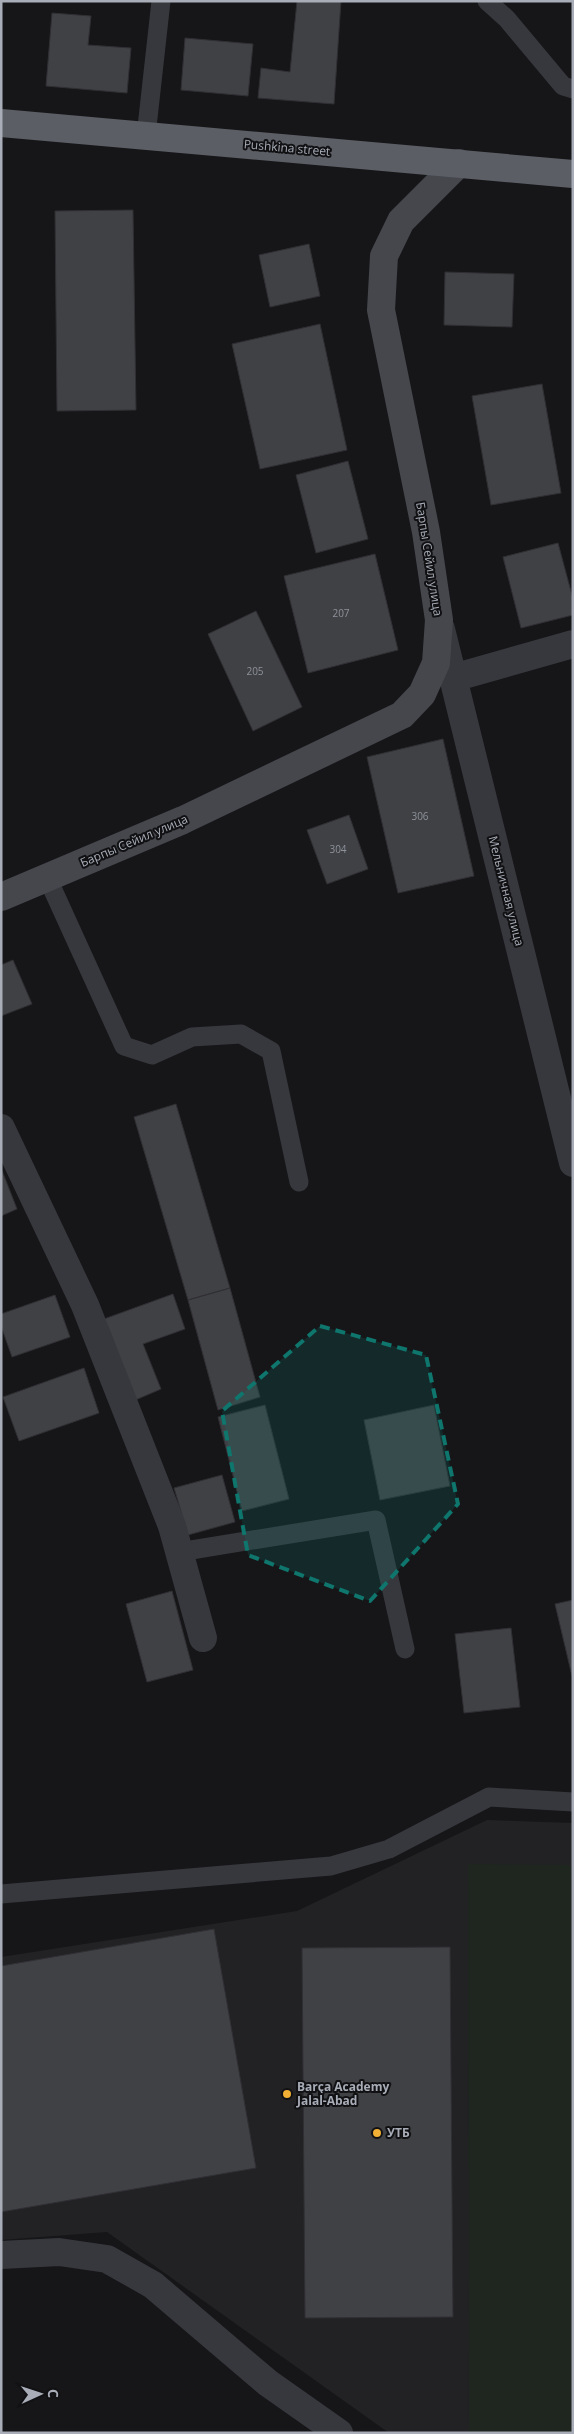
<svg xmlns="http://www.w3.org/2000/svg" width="574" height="2434" font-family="'Open Sans',sans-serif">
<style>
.built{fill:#222225}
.green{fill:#1e261f}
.building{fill:#404145;stroke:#303034}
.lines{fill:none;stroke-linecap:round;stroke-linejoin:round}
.service{stroke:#37383d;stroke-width:19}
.minor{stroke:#37383d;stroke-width:28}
.secondary{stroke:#45474d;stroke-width:28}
.trunk{stroke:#5b5e65;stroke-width:28}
.marked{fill:#0f766e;fill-opacity:0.2;stroke:#0f766e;stroke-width:4;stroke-dasharray:10 6;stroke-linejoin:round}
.poi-dot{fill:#f2b134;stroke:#111113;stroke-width:2}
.labels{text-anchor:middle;stroke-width:4;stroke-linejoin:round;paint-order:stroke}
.number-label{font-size:10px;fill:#8e929b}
.street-label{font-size:12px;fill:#a8adb8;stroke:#111113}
.poi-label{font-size:12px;font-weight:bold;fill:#a8adb8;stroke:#111113;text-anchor:start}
</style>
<rect width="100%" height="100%" fill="#161618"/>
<path class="built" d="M487,1820L573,1823V2433H389L107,2232L1,2240V1957L297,1911Z"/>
<path class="green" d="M468,1864L573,1865V2433H469Z"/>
<path class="building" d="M297,1H341L334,104L258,98L261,68L290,72Z
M52,13L91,16L88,45L131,48L127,93L46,86Z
M185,38L253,44L248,96L181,90Z
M133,210L136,410L57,411L55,211Z
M309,244L320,296L270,307L259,255Z
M445,272L514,274L512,327L444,325Z
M320,324L347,450L260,469L232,344Z
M542,384L561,493L491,505L472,396Z
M348,461L368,539L316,553L296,475Z
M558,543L573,599V615L521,628L503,557Z
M375,554L398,650L308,673L284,576Z
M256,611L302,707L253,731L208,634Z
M443,739L474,876L398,893L367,757Z
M349,815L368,869L327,884L307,830Z
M13,960L32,1004L1,1016V965Z
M176,1104L230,1288L188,1300L134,1117Z
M1,1168L17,1209L1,1216Z
M230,1288L260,1397L218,1410L188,1300Z
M173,1294L185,1329L143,1344L161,1389L133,1401L104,1319Z
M55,1295L70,1337L12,1357L1,1326V1314Z
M84,1368L99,1413L19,1441L3,1397Z
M265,1405L289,1499L242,1511L218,1417Z
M434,1405L450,1486L380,1500L364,1420Z
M222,1475L235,1522L188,1535L174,1488Z
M172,1591L193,1670L147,1682L126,1604Z
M573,1600V1675L572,1676L555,1604Z
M511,1628L520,1707L464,1713L455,1634Z
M214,1929L256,2168L1,2212V1966Z
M450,1947L453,2317L305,2318L302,1948Z"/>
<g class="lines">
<path class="service" d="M487,1L507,19L563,86L573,89
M146,136L161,1
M47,877L124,1046L152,1055L192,1037L241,1034L271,1051L299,1182
M179,1552L376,1520L405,1649
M1,1894L331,1866L389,1849L489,1797L573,1802"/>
<path class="minor" d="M441,629L573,1163
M453,678L573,644
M1,1128L85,1305L172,1526L203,1638
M1,2255L59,2252L107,2259L153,2285L268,2383L339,2433"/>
<path class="secondary" d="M1,897L183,820L402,715L422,694L436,663L439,620L426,532L381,310L384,256L401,221L459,163"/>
<path class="trunk" d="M1,123L573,174"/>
</g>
<path class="marked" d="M320,1326L426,1355L458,1504L370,1601L248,1555L222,1411Z"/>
<g class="poi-dot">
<circle cx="287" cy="2094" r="5"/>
<circle cx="377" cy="2133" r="5"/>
</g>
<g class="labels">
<g class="number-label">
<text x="341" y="617">207</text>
<text x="255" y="675">205</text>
<text x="420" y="820">306</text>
<text x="338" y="853">304</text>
</g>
<g class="street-label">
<text transform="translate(287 148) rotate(5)" y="4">Pushkina street</text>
<text transform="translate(429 559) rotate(81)" y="4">Барпы Сейил улица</text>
<text transform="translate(134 841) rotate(-23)" y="4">Барпы Сейил улица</text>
<text transform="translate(506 891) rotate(76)" y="4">Мельничная улица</text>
</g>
<g class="poi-label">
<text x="297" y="2091">Barça Academy<tspan x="297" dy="14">Jalal-Abad</tspan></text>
<text x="387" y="2137">УТБ</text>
</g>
</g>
<rect width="574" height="2434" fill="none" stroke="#a8adb8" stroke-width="5"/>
<g transform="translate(40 2394) rotate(87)" stroke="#111113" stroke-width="4" paint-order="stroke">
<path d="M0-4L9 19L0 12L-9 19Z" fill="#a8adb8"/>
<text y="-8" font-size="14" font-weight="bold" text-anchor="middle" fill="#a8adb8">С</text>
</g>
</svg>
